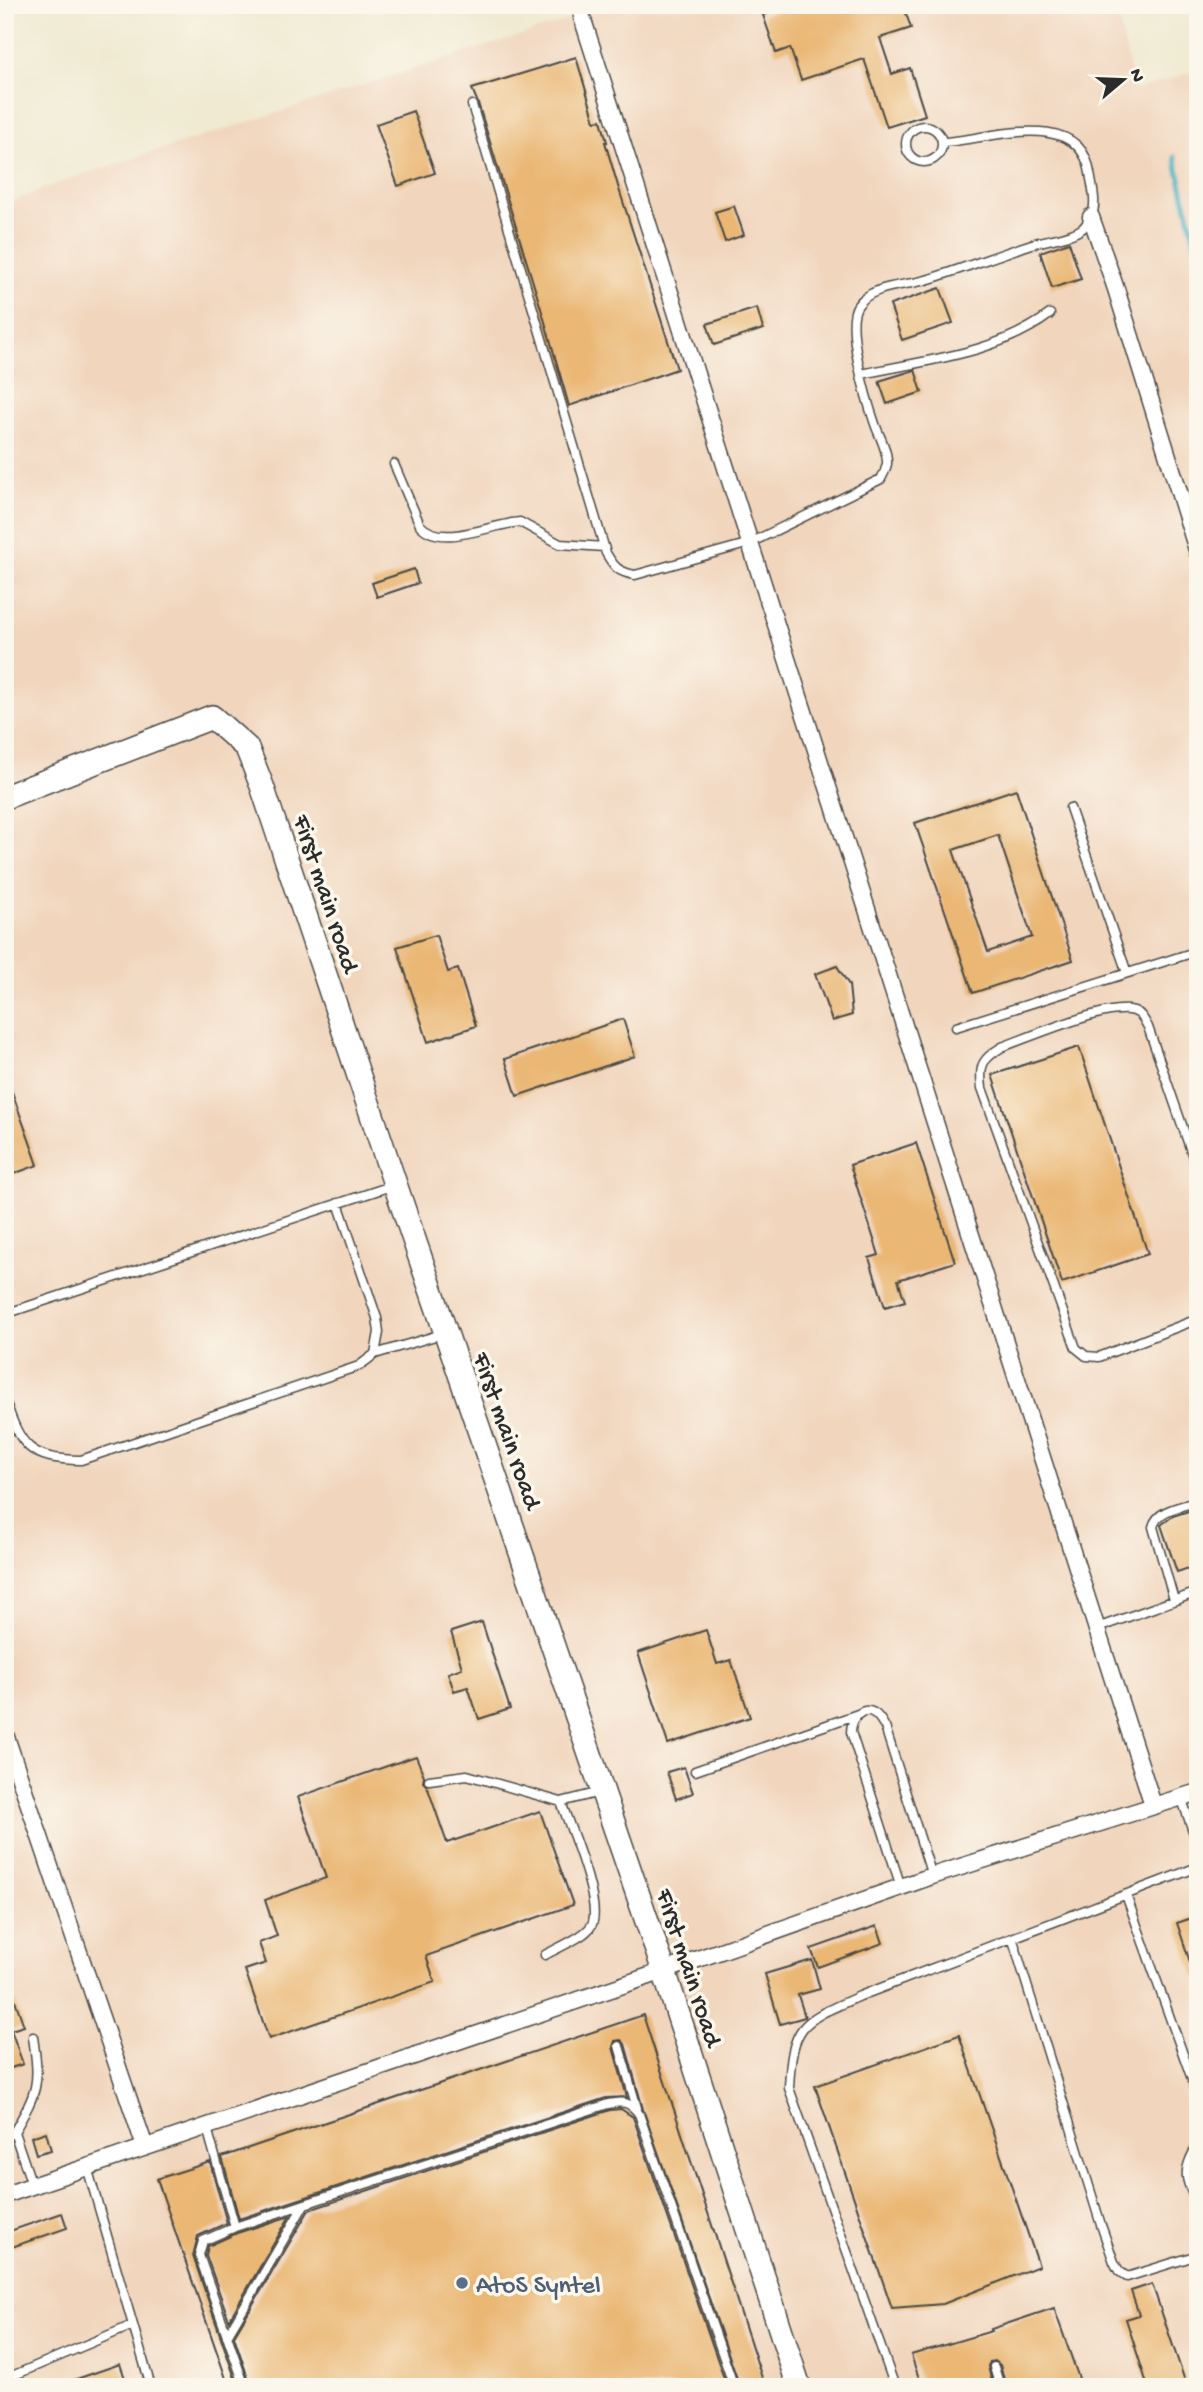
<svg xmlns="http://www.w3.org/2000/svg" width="1203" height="2392" font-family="'Gochi Hand',sans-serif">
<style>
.built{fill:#f1d5bd}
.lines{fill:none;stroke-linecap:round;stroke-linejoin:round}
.stream{stroke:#44b1c1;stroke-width:5}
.building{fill:#eab774;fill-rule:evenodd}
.lane-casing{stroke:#494844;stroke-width:11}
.street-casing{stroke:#494844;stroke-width:19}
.secondary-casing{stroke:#494844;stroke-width:26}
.lane{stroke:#fff;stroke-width:8}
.street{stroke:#fff;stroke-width:16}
.secondary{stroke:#fff;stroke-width:23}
.service-dot{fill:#5c6f8a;stroke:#fbf7ec;stroke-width:2.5}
.labels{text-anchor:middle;stroke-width:7;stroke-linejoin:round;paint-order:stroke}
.street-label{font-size:26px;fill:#2b2b2b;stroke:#fbf7ec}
.service-label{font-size:26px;fill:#4e5e75;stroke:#fbf7ec;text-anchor:start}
</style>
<rect width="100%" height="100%" fill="#fbf7ec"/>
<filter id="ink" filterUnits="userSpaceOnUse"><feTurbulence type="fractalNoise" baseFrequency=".0143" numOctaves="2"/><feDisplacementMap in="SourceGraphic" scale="14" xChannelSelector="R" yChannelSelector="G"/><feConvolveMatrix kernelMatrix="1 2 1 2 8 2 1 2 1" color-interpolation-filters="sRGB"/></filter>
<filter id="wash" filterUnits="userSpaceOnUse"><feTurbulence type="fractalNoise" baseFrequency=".00686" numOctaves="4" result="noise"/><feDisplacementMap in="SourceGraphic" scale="28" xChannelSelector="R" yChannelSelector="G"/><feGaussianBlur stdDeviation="1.57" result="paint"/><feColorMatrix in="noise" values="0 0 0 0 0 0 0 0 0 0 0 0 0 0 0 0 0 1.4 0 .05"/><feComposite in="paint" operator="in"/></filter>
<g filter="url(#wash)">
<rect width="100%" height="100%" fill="#f0ead2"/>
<path class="built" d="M616,5H1115L1135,90L1198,70V2387H5V204L72,178Z"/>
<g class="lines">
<path class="stream" d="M1175,157L1198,255"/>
</g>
<g id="blocks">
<path class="building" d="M794,5H903L911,28L880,38L892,74L910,68L925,115L887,127L864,59L801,80L790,48L776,53L763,15Z
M576,57L595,121L601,120L607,142H605L618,186L677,369L569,406L543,315L478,103L472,89Z
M413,111L435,173L398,186L376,124Z
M734,206L744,235L725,242L715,212Z
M1069,242L1081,279L1052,288L1040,252Z
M940,288L953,323L902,340L890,305Z
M757,308L763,329L714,345L707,324Z
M915,370L922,392L887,404L879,381Z
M414,569L418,583L377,597L372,583Z
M1016,789L1073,960L973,993L915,823ZM998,835L1032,937L988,952L953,850Z
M436,935L448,972L458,969L476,1026L428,1042L397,947Z
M837,966L849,985L852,1015L832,1021L815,974Z
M623,1019L635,1056L517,1096L505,1059Z
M1079,1047L1148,1254L1062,1283L992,1075Z
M5,1078H7L38,1165L5,1177Z
M916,1143L955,1262L898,1280L905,1301L885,1307L869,1258L879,1255L850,1165Z
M1198,1508V1565L1177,1572L1161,1525L1173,1516Z
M482,1622L510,1709L479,1719L468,1687L454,1691L448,1673L462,1668L451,1632Z
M706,1630L717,1664L731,1660L750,1717L668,1744L638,1653Z
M416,1756L424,1776L423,1782L427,1786L447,1843L540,1811L573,1905L426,1956L435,1982L269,2039L245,1970L266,1963L259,1943L277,1936L265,1900L326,1878L298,1797Z
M684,1767L693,1793L676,1799L667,1772Z
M1198,1916V1976L1195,1977L1177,1923Z
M877,1926L883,1943L818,1967L811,1949Z
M812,1960L820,1989L798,1995L805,2017L780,2024L765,1974Z
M5,1980H8L24,2026L11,2030L23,2064L5,2070Z
M643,2015L765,2387H740L643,2109L625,2044L621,2040L615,2041L613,2047L627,2097L606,2098L239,2219L222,2157Z
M959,2035L1039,2266L943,2304L892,2308L815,2086Z
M621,2109L633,2117L727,2387H251L234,2336L309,2210L610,2110Z
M46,2132L51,2150L36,2154L31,2137Z
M210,2162L227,2223L198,2236L193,2256L238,2387H229L157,2179Z
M62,2213L67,2228L12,2247L7,2232Z
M290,2216L229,2320L206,2255L208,2246L237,2233Z
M1152,2284L1187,2387H1148L1126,2319L1139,2315L1131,2291Z
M1054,2308L1082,2387H1006L1000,2365L995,2361L990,2362L988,2366L993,2387H922L911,2355L992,2331L991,2329Z
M120,2364L128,2387H62V2384Z"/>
</g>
</g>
<g filter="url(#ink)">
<use href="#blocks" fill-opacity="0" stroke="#494844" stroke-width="2"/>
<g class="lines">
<g class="lane-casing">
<path id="lane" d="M472,105L606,553C614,567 618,572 635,575L750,543L881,479C884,474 886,469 887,464C888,450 879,436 875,424C867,401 844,323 858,305C872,285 905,286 926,280C962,269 997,255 1032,244C1048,239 1069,238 1083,228C1086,225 1090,219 1092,215C1097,203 1092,186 1090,173C1080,106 987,140 943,142
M906 144a18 18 0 1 1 36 0a18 18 0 1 1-36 0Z
M862,374C926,360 997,354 1050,314
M394,464L420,525C441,549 491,524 520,522L560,544L604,547
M1070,808L1127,973
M956,1027L1198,951
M1198,1171L1148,1027C1144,1020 1142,1014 1134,1011C1108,1003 1030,1037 1002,1047C982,1059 979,1065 982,1088L1076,1348L1086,1356L1099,1357L1198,1319
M5,1314L394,1185
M375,1354L442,1334
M5,1400C21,1447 29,1459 81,1460L359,1366L375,1354L379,1332L377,1318L338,1203
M1174,1600L1153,1527C1157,1509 1182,1507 1198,1501
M1097,1628L1198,1592
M695,1771L858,1714
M429,1780L467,1775L561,1802L600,1792
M1181,1797L1198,1845
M901,1887L851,1732C851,1720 861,1705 874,1713C879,1716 882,1722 885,1727L932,1876
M1126,1895L1198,2096
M1013,1940L1101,2225L1114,2262L1119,2271L1127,2277L1198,2255
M545,1955C557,1948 585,1937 591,1926C604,1907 569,1825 561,1802
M619,2046L637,2108
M207,2128L235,2227
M14,2132C38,2090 40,2085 33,2037
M5,2135L14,2132L32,2185
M1198,2143C1183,2173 1183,2174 1198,2205
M87,2167L151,2387
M227,2336L304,2205
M994,2367L1000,2387
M5,2379L133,2325
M245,2387L199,2255L203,2241L235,2227L608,2104C623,2101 629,2101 639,2114L734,2387
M895,2387L789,2088C792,2022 803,2021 860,1996L1198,1867"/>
</g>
<g class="street-casing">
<path id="street" d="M582,17L1153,1805
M1091,217L1116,289L1198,553
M5,1734L145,2147
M5,2195L664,1971L932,1876L1198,1792"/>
</g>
<g class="secondary-casing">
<path id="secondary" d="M5,797L212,717L247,748L262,786L395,1184L664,1971L799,2387"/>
</g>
<use href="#lane" class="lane"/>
<use href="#street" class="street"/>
<use href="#secondary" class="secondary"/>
</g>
</g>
<circle class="service-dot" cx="462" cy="2283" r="7"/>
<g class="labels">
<g class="street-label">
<text transform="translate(328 893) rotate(72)" y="9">First main road</text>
<text transform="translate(509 1430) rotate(71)" y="9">First main road</text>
<text transform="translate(691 1967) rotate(72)" y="9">First main road</text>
</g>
<g class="service-label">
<text x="476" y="2292">AtoS Syntel</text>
</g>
</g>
<rect width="1203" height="2392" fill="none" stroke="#fbf7ec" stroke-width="28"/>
<g transform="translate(1123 80) rotate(71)" stroke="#fbf7ec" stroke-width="5" paint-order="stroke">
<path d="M0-5L12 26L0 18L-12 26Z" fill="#2b2b2b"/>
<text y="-10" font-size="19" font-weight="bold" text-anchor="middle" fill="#2b2b2b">N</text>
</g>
</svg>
